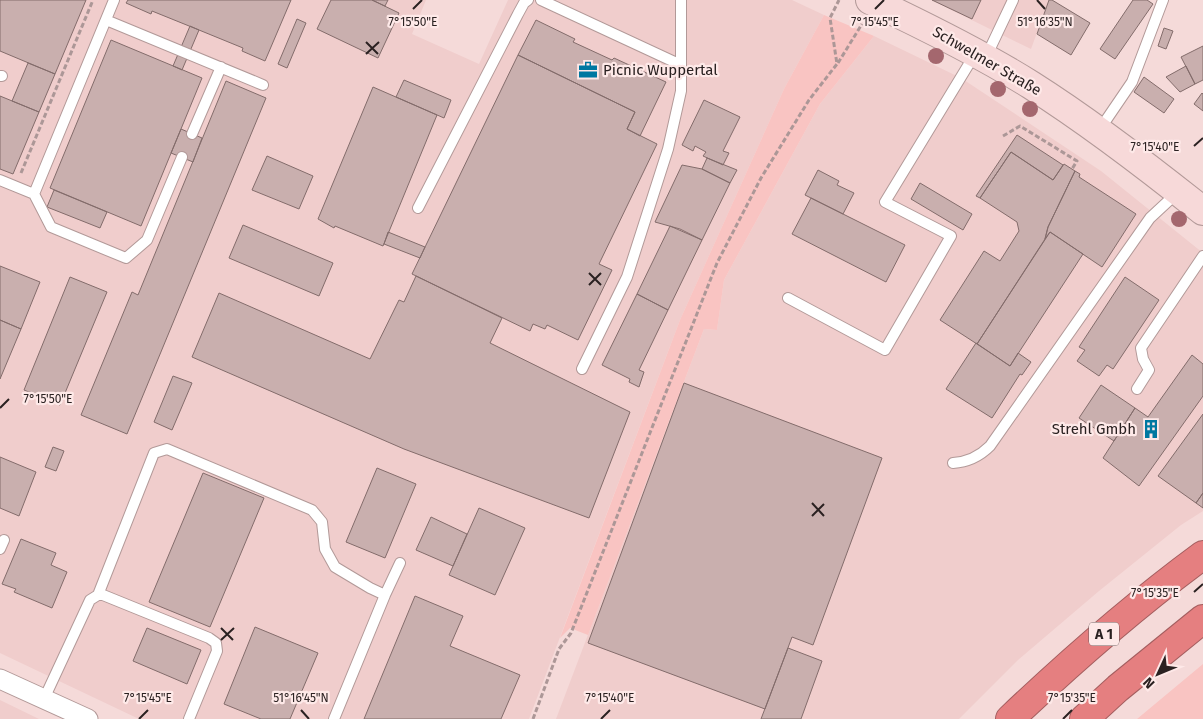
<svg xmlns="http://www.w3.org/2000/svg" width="1203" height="719" font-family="'Fira Sans',sans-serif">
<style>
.built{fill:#f0cdcc}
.green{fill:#f9c4c2}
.building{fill:#c9afae;stroke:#836c6b}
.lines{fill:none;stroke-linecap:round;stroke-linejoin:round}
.service-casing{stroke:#b29998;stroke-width:12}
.minor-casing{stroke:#b29998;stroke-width:21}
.secondary-casing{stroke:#b29998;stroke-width:30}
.motorway-casing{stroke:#a45e5f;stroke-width:30}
.path{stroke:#ac9797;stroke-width:3;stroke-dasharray:5 2.5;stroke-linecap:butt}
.service{stroke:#fff;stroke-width:10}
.minor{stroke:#fff;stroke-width:19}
.secondary{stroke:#f7d9d9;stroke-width:28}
.motorway{stroke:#e57f80;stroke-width:28}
.tree{fill:#a4676e}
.ticks{fill:none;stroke:#2a2121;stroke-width:2}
.labels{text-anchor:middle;stroke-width:4.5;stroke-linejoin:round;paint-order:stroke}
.shield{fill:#fee9e8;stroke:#6a5d5d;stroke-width:1}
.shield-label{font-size:14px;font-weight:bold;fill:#2a2121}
.street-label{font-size:15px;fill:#2a2121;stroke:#fee9e8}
.poi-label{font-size:15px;fill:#2a2121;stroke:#fee9e8;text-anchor:start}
.ticks-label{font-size:12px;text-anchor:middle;fill:#2a2121;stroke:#fee9e8;stroke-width:4.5;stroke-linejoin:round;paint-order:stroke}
</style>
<rect width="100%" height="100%" fill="#f5dad9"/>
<path class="built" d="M0,0H426L412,34L479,64L508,0H792L824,15L784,89L680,320L529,719H139L0,653Z
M931,0H1049L1031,49Z
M874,36L961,78L1101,171L1203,253V511L1181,525L1099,591L1018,660L959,719H556L704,329L717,330L724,280L820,104Z
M0,700L39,719H0Z"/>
<path class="green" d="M824,15L874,36L820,104L724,280L717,330L704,329L588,635L570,628L560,638L680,320L784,89Z
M1203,664V719H1137Z"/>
<path class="building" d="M0,0H86L55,74L0,51Z
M128,0H291L265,61L242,51L243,48L199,30L152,11L151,14L126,3Z
M331,0H372L399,13L378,58L317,29Z
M372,0H388L385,6Z
M932,0H981L972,19Z
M1049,0H1052L1090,23L1071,55L1037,34Z
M1133,0H1147L1153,4L1115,59L1100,49Z
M297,19L306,23L287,68L278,64Z
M536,20L575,39L573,42L612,60L614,58L666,82L640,136L627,129L635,112L518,55Z
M190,26L199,30L182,70L173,66Z
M1164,28L1173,31L1166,49L1158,46Z
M111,40L202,78L141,226L50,188Z
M1203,46V80L1195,84L1181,57Z
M518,55L635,112L627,129L657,144L599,264L612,270L578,340L547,325L545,329L533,324L530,331L412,274Z
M28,63L55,74L39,112L12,101Z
M1186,66L1195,84L1180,92L1166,77Z
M1144,77L1174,99L1164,113L1134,92Z
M404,80L451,100L444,118L396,97Z
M226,81L266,98L127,434L81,415L132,292L138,295Z
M373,87L437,115L383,246L335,226L334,228L318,219Z
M1202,93L1203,94V111L1194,104Z
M0,96L39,112L13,174L0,169Z
M704,100L740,117L723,151L729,153L723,165L703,156L706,152L695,146L693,151L682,145Z
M181,129L202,138L193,162L171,153Z
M1017,135L1063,165L1053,180L1011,152L980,198L976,196Z
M1011,152L1053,180L1064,164L1075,171L1048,227L1045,239L977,344L940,320L984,251L1000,261L1019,231L1017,222L980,198Z
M267,156L313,176L299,209L252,190Z
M707,158L737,170L730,183L702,169Z
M682,165L702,169L730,183L702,240L680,229L655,222Z
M818,170L839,181L837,185L854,193L843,214L805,195Z
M1075,171L1080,174L1079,177L1136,214L1102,267L1050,232L1045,239L1048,227Z
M920,183L972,214L963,230L911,199Z
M54,190L107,212L100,228L47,207Z
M811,198L905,245L886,282L792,234Z
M243,225L333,263L319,296L229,258Z
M670,226L702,240L668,310L637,294Z
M388,232L425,247L420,258L384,244Z
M1050,232L1083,254L1010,366L977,344Z
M0,266L40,282L21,329L0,320Z
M416,276L502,318L490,343L630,412L589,518L404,449L192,357L219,293L370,359L399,300L404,302Z
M70,277L107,292L60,405L24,390Z
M1125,277L1159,300L1113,369L1107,365L1099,376L1077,361L1085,350L1079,347Z
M637,294L668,310L639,370L644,372L639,387L629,382L630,379L602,365Z
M0,320L21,329L0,379Z
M976,343L1010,366L1018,353L1031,362L1022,375L1020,374L992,418L946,389Z
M1192,355L1203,364V396L1139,486L1103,458L1135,408L1148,417Z
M173,376L192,383L172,430L154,422Z
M684,383L882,458L813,645L792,637L765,709L588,643Z
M1101,385L1135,408L1114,441L1079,418Z
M1203,414V493L1196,503L1158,476Z
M53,447L64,451L56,471L45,467Z
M0,457L36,472L19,516L0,508Z
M377,468L416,484L385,558L346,542Z
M203,473L264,498L210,627L149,602Z
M1203,493V508L1196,503Z
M479,508L525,528L495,595L449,575Z
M431,517L467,534L453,566L416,550Z
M21,539L56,553L51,565L67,572L52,608L14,592L16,589L2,584Z
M415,596L463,616L450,646L520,675L501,719H364Z
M255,627L318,653L290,719H261L224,704Z
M147,628L201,650L187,684L133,661Z
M788,648L822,661L801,719H761Z"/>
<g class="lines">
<g class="service-casing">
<path id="service" d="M114,0L34,194L51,227L126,258L147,240L182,157
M541,0L681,65
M106,20L263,85
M986,57L1013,0
M0,76H2
M1100,129L1132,82L1163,0
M192,134L221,67
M0,180L34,194
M418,208L518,14L524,3L528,0
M788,298L885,350L951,236L885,202L975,54
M582,369L627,277L668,149L681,91V0
M1137,389L1149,370L1143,359L1141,348L1203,256
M953,463C968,462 979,457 990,446L1150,218L1178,192
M0,549L4,540
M98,595L154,453L167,449L312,510L322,522L325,549L335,567L370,588L385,595
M44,699L90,600L98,595H103L209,638L216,643L217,651L189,719
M334,719L385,595L400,563"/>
</g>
<g class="minor-casing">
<path id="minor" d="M0,679L88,719"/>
</g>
<g class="secondary-casing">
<path id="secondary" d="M870,0C925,26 980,53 1031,85C1091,123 1148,167 1203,211"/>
</g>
<g class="motorway-casing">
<path id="motorway" d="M1010,719C1071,661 1135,605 1203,555
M1084,719L1118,688L1203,619"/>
</g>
<path class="path" d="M838,63L862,24
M1003,136L1020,126L1077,161L1072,169
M21,173L93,0
M533,719L559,649L571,633L717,263L761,178L809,100L837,64L830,18L839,0"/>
<use href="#service" class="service"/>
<use href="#minor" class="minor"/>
<use href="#secondary" class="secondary"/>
<use href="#motorway" class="motorway"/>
</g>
<g class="tree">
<circle cx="936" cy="56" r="8"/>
<circle cx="998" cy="89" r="8"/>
<circle cx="1030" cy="109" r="8"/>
<circle cx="1179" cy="219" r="8"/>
</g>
<path class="ticks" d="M1037,0L1045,9M413,9L422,0M875,9L884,0M366,42L378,54M366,54L379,42M1194,146L1203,138M589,273L601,285M589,285L601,273M0,408L9,399M812,503L824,516M812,516L824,504M1194,592L1203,584M221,628L233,640M221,640L234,628M301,710L309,719M139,719L148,710M601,719L610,710M1063,719L1072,710"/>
<defs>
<g id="office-bare" transform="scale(1.5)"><path d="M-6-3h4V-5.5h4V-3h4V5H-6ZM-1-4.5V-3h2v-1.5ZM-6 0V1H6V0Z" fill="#0078a1" stroke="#fee9e8" stroke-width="2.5" paint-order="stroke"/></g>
<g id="building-bare" transform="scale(1.5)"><path d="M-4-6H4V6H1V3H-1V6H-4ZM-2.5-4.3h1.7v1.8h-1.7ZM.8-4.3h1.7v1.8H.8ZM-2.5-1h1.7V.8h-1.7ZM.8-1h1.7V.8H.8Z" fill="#0078a1" stroke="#fee9e8" stroke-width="2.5" paint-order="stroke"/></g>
</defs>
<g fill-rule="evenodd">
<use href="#office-bare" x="588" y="70"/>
<use href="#building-bare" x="1151" y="429"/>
</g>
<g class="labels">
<rect class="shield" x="1089" y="622.5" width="30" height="23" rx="4"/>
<g class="shield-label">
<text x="1104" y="639">A 1</text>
</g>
<g class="street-label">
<text transform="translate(987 61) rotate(30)" y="5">Schwelmer Straße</text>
</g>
<g class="poi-label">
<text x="603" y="75">Picnic Wuppertal</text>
<text x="1136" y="434" text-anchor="end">Strehl Gmbh</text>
</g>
</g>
<g class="ticks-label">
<text x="413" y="26">7°15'50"E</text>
<text x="875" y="26">7°15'45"E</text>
<text x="1045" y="26">51°16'35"N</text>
<text x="1155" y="151">7°15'40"E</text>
<text x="48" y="403">7°15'50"E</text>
<text x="1155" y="597">7°15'35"E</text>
<text x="301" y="702">51°16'45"N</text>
<text x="148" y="702">7°15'45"E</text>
<text x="610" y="702">7°15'40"E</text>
<text x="1072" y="702">7°15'35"E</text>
</g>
<g transform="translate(1158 674) rotate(226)" stroke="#fee9e8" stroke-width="4" paint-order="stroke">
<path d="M0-4L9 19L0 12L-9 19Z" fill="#2a2121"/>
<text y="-8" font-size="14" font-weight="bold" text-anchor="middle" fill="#2a2121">N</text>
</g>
</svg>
